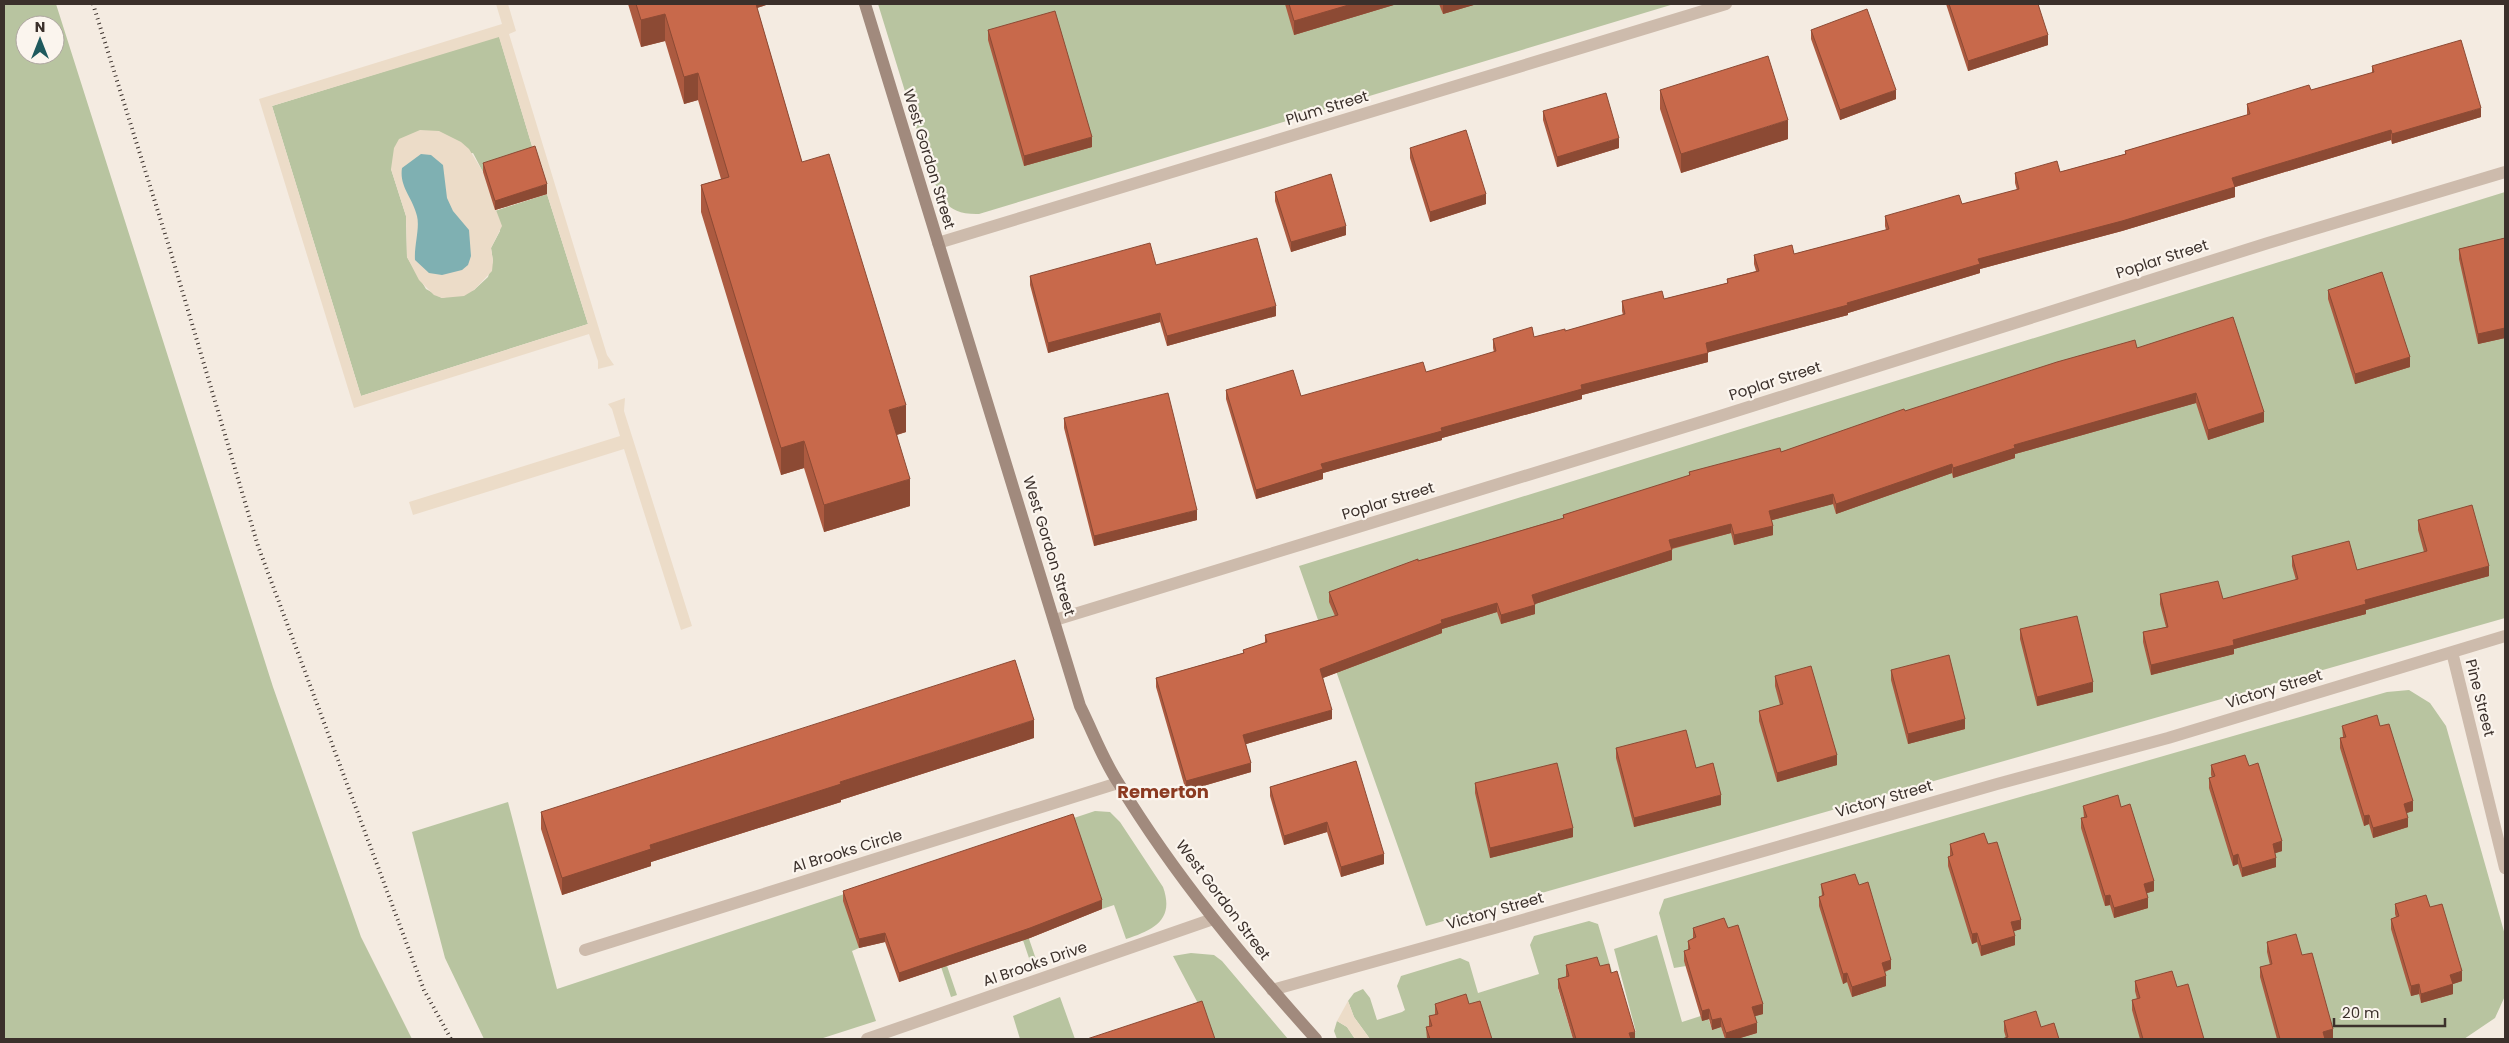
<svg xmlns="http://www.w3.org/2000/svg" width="2509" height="1043" font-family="Poppins,sans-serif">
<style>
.green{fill:#b8c4a0;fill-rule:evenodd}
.plaza{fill:#ecdcc8;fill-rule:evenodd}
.water{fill:#7fb0b2}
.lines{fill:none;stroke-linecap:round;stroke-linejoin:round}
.street{stroke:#cdbbac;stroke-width:12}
.secondary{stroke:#a18a7d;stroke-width:12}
.rail{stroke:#3b302b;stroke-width:4;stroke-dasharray:1 4;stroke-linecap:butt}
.wall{fill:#ac5a40}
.shaded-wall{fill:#8c4a34}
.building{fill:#c8694b;stroke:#8c4a34}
.labels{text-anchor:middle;stroke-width:4.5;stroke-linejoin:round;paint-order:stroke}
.street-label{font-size:15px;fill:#3b302b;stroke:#fbf5ee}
.quarter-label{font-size:18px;font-weight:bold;fill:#8c3b22;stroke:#fbf5ee}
</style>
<rect width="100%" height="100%" fill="#f4ebe1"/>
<path class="green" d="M4,4H56L273,687L361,937L412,1039H4ZM25,25H55V55H25Z
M878,4H1674L979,214C944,215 941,197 929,169Z
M499,36L535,156L483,172L473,153L391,169L406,216L407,257L426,289L442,298L474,290L488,277L493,261L491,248L500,231L495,211L547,194L588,324L361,396L272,106Z
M2505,192V618L1426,926L1299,566Z
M2409,690L2430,703L2446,726L2505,935V996L2495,1018L2464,1039H1737L1757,1033L1693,937L1696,947L1686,966L1674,968L1659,913L1664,899L2387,692Z
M508,802L557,989L1095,811L1110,812L1120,822L1163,887C1175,920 1153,930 1126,939L1114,905L1102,909L1073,824L1015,898L1039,968L1033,970L993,851L933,925L957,995L951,997L912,879L859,948L852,951L876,1021L820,1039H484L445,958L412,832Z
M1589,921L1598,924L1615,982L1569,985L1558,989L1573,1039H1370L1354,1017L1348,1001L1354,993L1363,989L1370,998L1377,1020L1402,1012L1405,1010L1397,986L1401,976L1460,958L1469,962L1478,993L1539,974L1530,945L1534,936Z
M1657,935L1682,1022L1707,1014L1712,1030L1721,1027L1725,1039H1635L1633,1033L1636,1032L1614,949Z
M1191,953L1214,955L1222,961L1288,1039H1211L1202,1011L1173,956Z
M1060,997L1075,1039H1020L1013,1016Z
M1337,1021L1347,1027L1355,1039H1337L1334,1031Z"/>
<path class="plaza" d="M496,4H508L516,31L509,34L607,355L614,365L598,369V361L589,334L354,408L259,99L502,24ZM499,37L535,156L483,172L469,149L461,142L439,131L420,130L399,139L394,148L391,169L406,216L407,257L419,280L434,295L442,298L464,296L474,290L492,271L493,261L491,248L502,226L496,210L547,194L588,324L361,396L272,106Z
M625,398L624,411L692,626L681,630L624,449L413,515L409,502L620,436L612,409L608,404Z
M1348,1001L1354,1017L1370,1039H1355L1347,1027L1337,1021Z"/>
<path class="water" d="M421,154L431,155L443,165L447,198L453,211L469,230L471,256L468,265L462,270L442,275L429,273L415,260C414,245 420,228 417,216C413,198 399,187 402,168Z"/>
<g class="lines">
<path class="street" d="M938,243L1726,4
M1055,620L1717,417L2268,243L2505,172
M2452,652L2505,868
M585,950L1118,783
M1272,990L1498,927L1997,784L2168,738L2505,636
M867,1039L1213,919"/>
<path class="secondary" d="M865,4L1080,706C1093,732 1103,760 1119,784C1175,876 1244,959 1316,1039"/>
<path class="rail" d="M93,4L171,253L258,546L424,990L451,1039"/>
</g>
<path class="wall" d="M628,4H766V5L757,8L802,162L906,432L897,435L910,506L824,532L804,468L781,475L701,212V185L721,179L698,100L684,104L665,41L641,47Z
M1285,4H1397L1294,35Z
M1439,4H1477L1443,14Z
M1946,4H2038L2048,45L1968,71Z
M988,30L1092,147L1024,166L988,40Z
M1811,30L1896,99L1840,120L1811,39Z
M2372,66L2481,117L2392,144L2391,140L2235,187V197L2122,231L1980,269V273L1848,313V315L1708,352V362L1582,395V399L1442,438V440L1323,473V479L1256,499L1226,399V390L1301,396L1426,372L1494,352L1493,348V339L1534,337L1565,331L1623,315L1622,311V301L1664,299L1727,283V279L1756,271L1754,264V255L1794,254L1886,230L1885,226V216L1962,204L2017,190L2015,183V173L2060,172L2125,154V151L2247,115V104L2311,90L2372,73Z
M1660,90L1788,139L1681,173L1660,109Z
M1543,111L1619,148L1557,167L1543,120Z
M1410,148L1486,204L1430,222L1410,158Z
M483,163L547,194L495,210L483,172Z
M1275,192L1346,235L1291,252L1275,201Z
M2505,238V338L2478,344L2459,259V249Z
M1156,265L1276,316L1167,346L1160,322L1048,353L1030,285V276Z
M2328,290L2410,367L2355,384L2328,299Z
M2137,348L2264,422L2208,440L2196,403L2015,454V458L1953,478L1952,473L1836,514L1833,504L1772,520L1773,535L1734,545L1731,533L1672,549V560L1535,604V614L1501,624L1497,612L1442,629V633L1323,678L1332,719L1246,744L1251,772L1186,791L1156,687V678L1243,653V650L1265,643V635L1335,616L1329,602V592L1418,561L1563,518V515L1689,476V472L1781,452L1905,411Z
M1064,418L1197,520L1094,546L1064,428Z
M2418,520L2489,576L2366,610V614L2234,649V654L2151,675L2143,642V632L2166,627L2160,604V594L2223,599L2296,580L2292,566V556L2357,570L2424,552L2418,530Z
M2020,629L2093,692L2037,706L2020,639Z
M1891,670L1965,729L1908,744L1891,680Z
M1775,676L1837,765L1777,782L1759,721V711L1780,705L1775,686Z
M2342,726H2380L2413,811L2406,813L2408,827L2373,838L2369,824L2364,826L2340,748V738L2343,737Z
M1034,738L841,800V802L651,862V866L562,895L541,829V812Z
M1616,748L1696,768L1721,805L1634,827L1616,758Z
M1356,761L1384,864L1341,877L1327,832L1284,845L1270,796V787Z
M2211,765L2249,766L2282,851L2275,853L2276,867L2242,877L2238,864L2233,866L2209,788V778L2212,777L2211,775Z
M1475,783L1573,837L1490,858L1475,793Z
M2083,806L2154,891L2147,893L2148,908L2114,918L2110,905L2105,906L2081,828V818H2084Z
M1950,844H1988L2021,929L2014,931L2015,945L1981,956L1977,942L1972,944L1948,866V857L1950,856Z
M1821,884L1859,885L1891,969L1885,972L1886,986L1852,997L1847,982L1843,984L1819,906V897L1822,896Z
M843,891L1102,909L1030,938L899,982L885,942L859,948L843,901Z
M2395,904L2430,907L2462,981L2453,984V994L2421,1003L2419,994L2411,996L2391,929V919L2396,917L2395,914Z
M1693,928H1728L1763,1014L1755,1016L1757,1033L1737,1039H1725L1721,1027L1712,1030L1709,1019L1702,1021L1684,961V951L1688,950V941L1693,938Z
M2267,942L2302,955L2333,1039H2277L2260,977V967L2270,965L2267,952Z
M1566,965L1600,966L1611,973L1635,1039H1573L1558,988V979L1566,977Z
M2135,981L2177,987L2204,1039H2140L2132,1010V1000L2137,999L2135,991Z
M1435,1004H1469L1492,1039H1427L1426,1027L1429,1026V1016L1435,1015Z
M2004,1021L2041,1027L2059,1039L2006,1038L2004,1031Z"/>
<path class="shaded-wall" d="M750,4H766V5L750,10Z
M1352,4H1397L1294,35V21Z
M1443,4H1477L1443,14Z
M665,14V41L641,47V20Z
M2048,35V45L1968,71V61Z
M698,73V100L684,104V77Z
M1896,90V99L1840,120V110Z
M2481,108V117L2392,144V134Z
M1788,120V139L1681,173V154Z
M2391,130V140L2235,187V197L2122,231L1980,269V273L1848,313V315L1706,353V343L1847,303L1978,259L2232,178Z
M1092,137V147L1024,166V156Z
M1619,138V148L1557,167V157Z
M547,184V194L495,210V201Z
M1486,194V204L1430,222V212Z
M1346,226V235L1291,252V242Z
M1276,306V316L1167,346V336Z
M1160,313V322L1048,353V343Z
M2505,328V338L2478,344V334Z
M1708,353V362L1582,395V399L1442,438V440L1323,473V479L1256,499V490L1321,464L1441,428L1581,385Z
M2410,357V367L2355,384V374Z
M2196,393V403L2015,454V458L1953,478V468L2014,445Z
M906,405V432L889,437V410Z
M2264,412V422L2208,440V430Z
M804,441V468L781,475V448Z
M1952,464V473L1836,514V504Z
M910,479V506L824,532V505Z
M1833,494V504L1769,521V511Z
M1197,510V520L1094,546V536Z
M1731,524V533L1669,549V540Z
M1773,526V535L1734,545V535Z
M1672,550V560L1532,605V595Z
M2489,566V576L2366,610V614L2234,649V654L2151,675V665L2233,640L2365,600Z
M1497,603V612L1442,629V633L1320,679V669L1441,620Z
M1535,605V614L1501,624V615Z
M2093,682V692L2037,706V697Z
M1332,710V719L1243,745V735Z
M1965,719V729L1908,744V734Z
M1034,720V738L841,800V802L651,862V866L562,895V878L650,845L840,782Z
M1837,755V765L1777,782V773Z
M1251,763V772L1186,791V781Z
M1721,795V805L1634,827V818Z
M2413,801V811L2404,814V804Z
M2369,815V824L2364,826V816Z
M2408,818V827L2373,838V828Z
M1327,822V832L1284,845V836Z
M1573,828V837L1490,858V848Z
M2282,841V851L2273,854V844Z
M1384,854V864L1341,877V867Z
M2238,854V864L2233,866V856Z
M2276,858V867L2242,877V868Z
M2154,881V891L2144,894V884Z
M2110,895V905L2105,906V896Z
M2148,898V908L2114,918V908Z
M1102,900V909L1030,938L899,982V973Z
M2021,920V929L2011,932V922Z
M885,933V942L859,948V939Z
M1977,933V942L1972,944V934Z
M2015,936V945L1981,956V946Z
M1891,960V969L1882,972V963Z
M2462,971V981L2450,985V975Z
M1847,973V982L1843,984V974Z
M1886,976V986L1852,997V987Z
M2419,984V994L2411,996V986Z
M2453,984V994L2421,1003V994Z
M1763,1004V1014L1752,1017V1007Z
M1709,1009V1019L1702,1021V1011Z
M1721,1018V1027L1712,1030V1020Z
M1757,1023V1033L1737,1039H1726V1033Z
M2333,1029V1039H2323V1032Z
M1635,1032V1039H1629V1033Z"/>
<path class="building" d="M636,4H756L802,162L829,154L906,405L889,410L910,479L824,505L804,441L781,448L701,185L729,177L698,73L684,77L665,14L641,20Z
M1289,4H1352L1294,21Z
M1949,4H2038L2048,35L1968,61Z
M1867,9L1896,90L1840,110L1811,30Z
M1055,11L1092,137L1024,156L988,30Z
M2461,40L2481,108L2392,134L2391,130L2232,178L2235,187L2122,221L1978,259L1980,264L1847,303L1848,305L1706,343L1708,353L1581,385L1582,389L1441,428L1442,431L1321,464L1323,469L1256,490L1226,390L1293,370L1301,396L1423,362L1426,372L1496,351L1493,339L1532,327L1534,337L1565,329V331L1625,314L1622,301L1662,291L1664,299L1728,283L1727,279L1759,271L1754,255L1792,245L1794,254L1889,229L1885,216L1959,195L1962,204L2019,189L2015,173L2057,161L2060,172L2126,154L2125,151L2250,114L2247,104L2309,85L2311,90L2374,72L2372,66Z
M1768,56L1788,120L1681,154L1660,90Z
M1606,93L1619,138L1557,157L1543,111Z
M1466,130L1486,194L1430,212L1410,148Z
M535,146L547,184L495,201L483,163Z
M1331,174L1346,226L1291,242L1275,192Z
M1257,238L1276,306L1167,336L1160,313L1048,343L1030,276L1150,243L1156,265Z
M2505,238V328L2478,334L2459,249Z
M2382,272L2410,357L2355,374L2328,290Z
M2233,317L2264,412L2208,430L2196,393L2014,445L2015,448L1953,468L1952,464L1836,504L1833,494L1769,511L1773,526L1734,535L1731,524L1669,540L1672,550L1532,595L1535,605L1501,615L1497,603L1441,620L1442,623L1320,669L1332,710L1243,735L1251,763L1186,781L1156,678L1244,653L1243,650L1267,642L1265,635L1338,615L1329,592L1418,559V561L1564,518L1563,515L1690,475L1689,472L1780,448L1781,452L1904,409L1905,411L2057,362L2135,340L2137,348Z
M1168,393L1197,510L1094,536L1064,418Z
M2472,505L2489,566L2365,600L2366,604L2233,640L2234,645L2151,665L2143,632L2168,627L2160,594L2218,581L2223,599L2298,579L2292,556L2349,541L2357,570L2427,551L2418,520Z
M2077,616L2093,682L2037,697L2020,629Z
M1949,655L1965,719L1908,734L1891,670Z
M1015,660L1034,720L840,782L841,784L650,845L651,849L562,878L541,812Z
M1811,666L1837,755L1777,773L1759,711L1783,704L1775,676Z
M2377,715L2380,726L2389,724L2413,801L2404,804L2408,818L2373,828L2369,815L2364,816L2340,738L2346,737L2342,726Z
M1686,730L1696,768L1713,763L1721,795L1634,818L1616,748Z
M2245,755L2249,766L2258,763L2282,841L2273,844L2276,858L2242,868L2238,854L2233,856L2209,778L2215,776L2211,765Z
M1356,761L1384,854L1341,867L1327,822L1284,836L1270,787Z
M1557,763L1573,828L1490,848L1475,783Z
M2118,795L2121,807L2130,804L2154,881L2144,884L2148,898L2114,908L2110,895L2105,896L2081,818L2087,817L2083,806Z
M1073,814L1102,900L1030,928L899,973L885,933L859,939L843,891Z
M1984,833L1988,844L1997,842L2021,920L2011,922L2015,936L1981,946L1977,933L1972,934L1948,857L1953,855L1950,844Z
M1855,874L1859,885L1868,882L1891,960L1882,963L1886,976L1852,987L1847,973L1843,974L1819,897L1824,895L1821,884Z
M2426,895L2430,907L2442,904L2462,971L2450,975L2453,984L2421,994L2419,984L2411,986L2391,919L2399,916L2395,904Z
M1724,918L1728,928L1738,925L1763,1004L1752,1007L1757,1023L1726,1033L1721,1018L1712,1020L1709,1009L1702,1011L1684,951L1690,949L1688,941L1696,937L1693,928Z
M2296,934L2302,955L2312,953L2333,1029L2323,1032L2325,1039H2280L2260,967L2272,964L2267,942Z
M1597,957L1600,966L1609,964L1611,973L1617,971L1635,1032L1629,1033L1631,1039H1576L1558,979L1569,976L1566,965Z
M2172,971L2177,987L2188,984L2204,1039H2143L2132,1000L2140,998L2135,981Z
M1466,994L1469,1004L1480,1001L1492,1039H1430L1426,1027L1432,1026L1429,1016L1438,1014L1435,1004Z
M1202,1001L1215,1039H1087Z
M2036,1011L2041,1027L2054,1023L2059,1039H2002L2008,1037L2004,1021Z"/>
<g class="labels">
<g class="street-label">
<text transform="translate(1327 108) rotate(-17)" y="5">Plum Street</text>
<text transform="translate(929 159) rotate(73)" y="5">West Gordon Street</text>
<text transform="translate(2162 259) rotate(-18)" y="5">Poplar Street</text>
<text transform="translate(1775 381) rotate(-18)" y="5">Poplar Street</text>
<text transform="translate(1388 501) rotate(-17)" y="5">Poplar Street</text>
<text transform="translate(1049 546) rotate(73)" y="5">West Gordon Street</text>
<text transform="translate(2274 689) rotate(-17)" y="5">Victory Street</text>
<text transform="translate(2480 698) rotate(76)" y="5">Pine Street</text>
<text transform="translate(1884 799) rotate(-16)" y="5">Victory Street</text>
<text transform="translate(847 851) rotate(-17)" y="5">Al Brooks Circle</text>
<text transform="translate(1223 900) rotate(53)" y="5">West Gordon Street</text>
<text transform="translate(1495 911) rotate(-16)" y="5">Victory Street</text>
<text transform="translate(1035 964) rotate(-19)" y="5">Al Brooks Drive</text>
</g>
<g class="quarter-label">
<text x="1163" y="798">Remerton</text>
</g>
</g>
<rect width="2509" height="1043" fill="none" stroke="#3b302b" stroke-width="10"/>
<g transform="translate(40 40)"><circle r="24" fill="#fbf5ee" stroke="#aea6a0"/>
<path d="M0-4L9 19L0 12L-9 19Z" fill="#1f5a5e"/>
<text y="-8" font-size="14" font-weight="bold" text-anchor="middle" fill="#3b302b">N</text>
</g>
<path d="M2334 1018v8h111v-8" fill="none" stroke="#3b302b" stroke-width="2.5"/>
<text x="2342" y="1018" font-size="15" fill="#3b302b" stroke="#fbf5ee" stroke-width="4" paint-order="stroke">20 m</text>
</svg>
